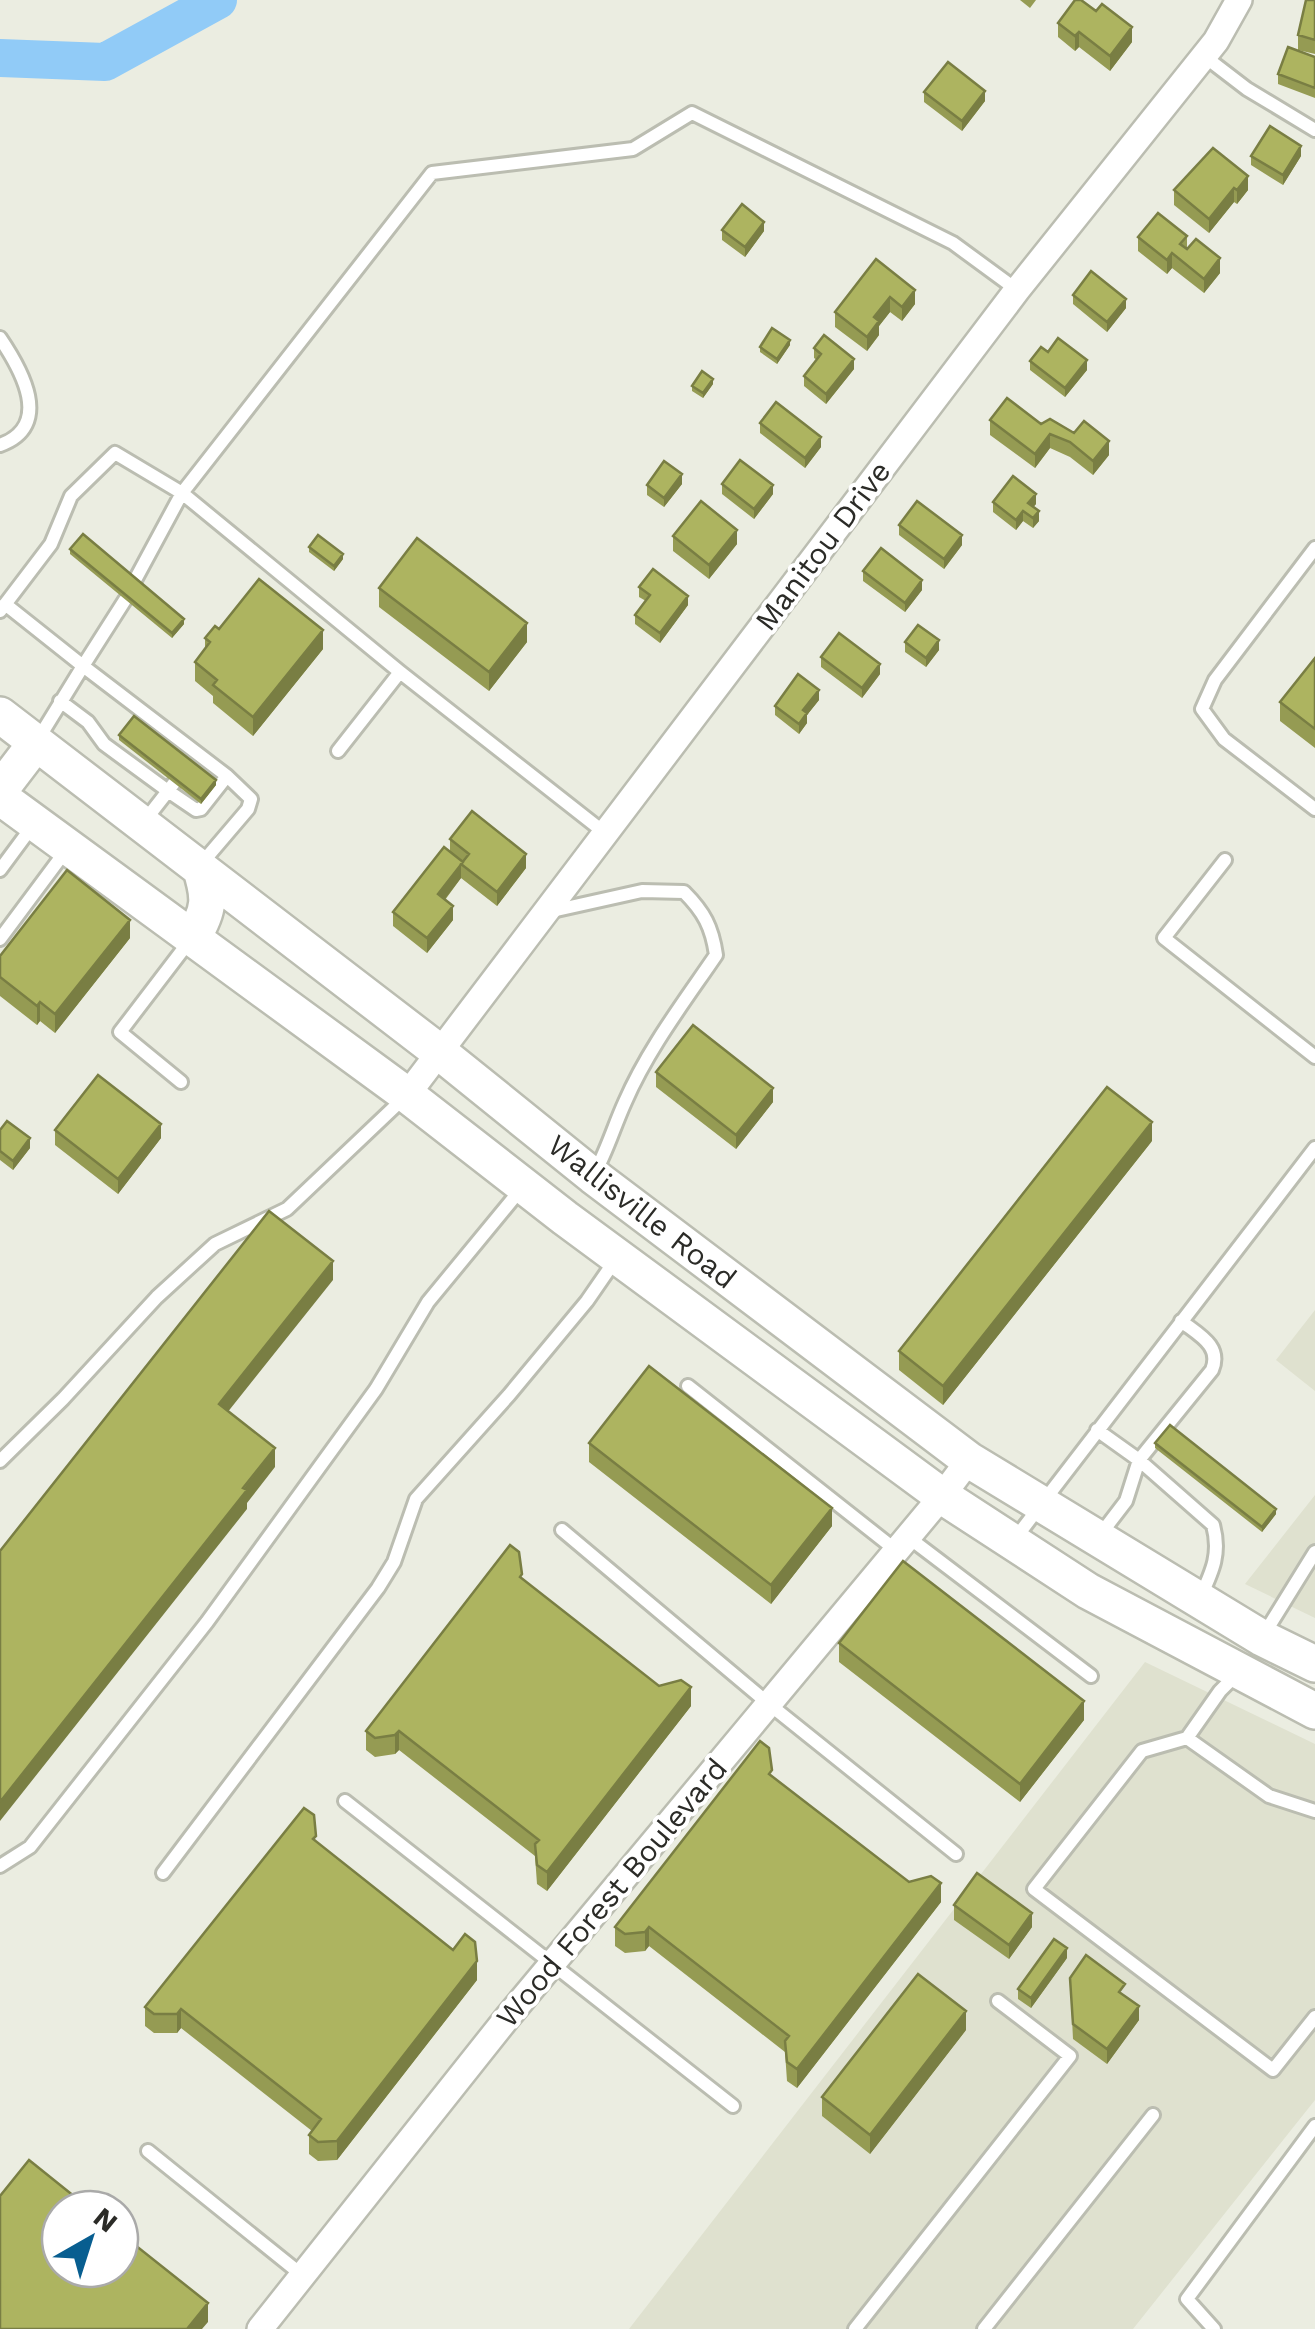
<svg xmlns="http://www.w3.org/2000/svg" width="1315" height="2329" font-family="'Work Sans',sans-serif">
<style>
.built{fill:#dfe1cf}
.lines{fill:none;stroke-linecap:round;stroke-linejoin:round}
.river{stroke:#91cbf7;stroke-width:38}
.service-casing{stroke:#bbbdb1;stroke-width:18}
.minor-casing{stroke:#bbbdb1;stroke-width:30}
.secondary-casing{stroke:#bbbdb1;stroke-width:40}
.service{stroke:#fff;stroke-width:12}
.minor{stroke:#fff;stroke-width:25}
.secondary{stroke:#fff;stroke-width:35}
.wall{fill:#959b53}
.shaded-wall{fill:#797e43}
.building{fill:#adb460;stroke:#797e43;stroke-width:2.5}
.labels{text-anchor:middle;stroke-width:8;stroke-linejoin:round;paint-order:stroke}
.street-label{font-size:30px;fill:#2b2b27;stroke:#fff}
</style>
<rect width="100%" height="100%" fill="#ebede1"/>
<path class="built" d="M1315,1310V1391L1276,1360Z
M1315,1495V1618L1245,1584Z
M1145,1662L1315,1744V2100L1133,2329H629Z"/>
<g class="lines">
<path class="river" d="M0,58L105,62L218,0"/>
<g class="service-casing">
<path id="service" d="M1204,56L1247,89L1315,130
M0,338C21,369 54,426 0,445
M1315,548L1215,680L1202,709L1224,739L1315,809
M134,582L182,493L400,672L605,833
M125,600L83,666L227,776
M5,604L83,666L37,741
M0,611L51,544L71,496L115,453L182,493L432,173L633,149L692,113L953,243L1017,290
M60,701L88,722L104,744L168,791L143,823
M338,751L400,672
M174,783L168,791L196,810L201,809L227,776L251,799L248,809L202,863
M1225,860L1164,938L1315,1057
M0,870L34,824
M552,911L642,891L684,892C704,912 712,927 716,955C684,1002 648,1049 625,1102C614,1126 607,1151 594,1174
M0,939L67,849
M181,1082L120,1032L191,939
M688,1386L897,1551
M1097,1430L1139,1460L1213,1525C1221,1554 1212,1572 1200,1598
M0,1461L63,1399L157,1297L215,1244L287,1209L406,1096
M562,1530L769,1704L956,1854
M1100,1535L1126,1501L1139,1460L1212,1370C1222,1346 1199,1335 1181,1321
M908,1537L1091,1676
M1014,1540L1315,1148
M1263,1636L1315,1552
M1236,1675L1220,1691L1187,1738L1142,1751L1034,1889L1273,2070L1315,2017
M1187,1738L1269,1796L1315,1811
M345,1801L733,2106
M0,1866L30,1847L207,1622L376,1389L428,1302L521,1189
M163,1873L378,1588L394,1562L416,1499L509,1395L587,1301L616,1259
M148,2151L302,2275
M855,2329L1070,2056L998,2001
M984,2329L1153,2115
M1214,2329L1187,2299L1315,2126"/>
</g>
<g class="minor-casing">
<path id="minor" d="M407,1095L1017,290L1216,41L1239,0
M260,2329L507,2018L942,1496L969,1460"/>
</g>
<g class="secondary-casing">
<path id="secondary" d="M0,715L438,1051L593,1176L969,1460L1262,1638L1315,1664
M0,790L36,743
M0,797L407,1095L565,1218L942,1496L1088,1591L1315,1711
M193,937C210,909 210,898 200,867"/>
</g>
<use href="#service" class="service"/>
<use href="#minor" class="minor"/>
<use href="#secondary" class="secondary"/>
</g>
<path class="wall" d="M1020,0H1036L1030,8Z
M1315,0V54L1298,50V35Z
M1058,23L1132,42L1110,71L1079,47L1075,51L1058,37Z
M1315,57V98L1278,84V74Z
M924,92L985,101L962,131L924,102Z
M1213,148L1248,190L1237,204L1234,202L1209,233L1174,205V190Z
M1251,156H1301L1283,185L1251,165Z
M722,230L764,231L745,257L722,240Z
M1187,236V249L1220,273L1204,293L1172,268L1167,274L1138,251V237Z
M876,259L915,304L902,321L890,312L879,326V335L867,351L835,327V312Z
M1073,295L1126,308L1107,332L1073,304Z
M790,345L777,364L760,352V347Z
M814,348L854,369L826,404L804,386V376L817,360L814,358Z
M1048,352L1087,370L1065,397L1030,370V361Z
M713,384L703,398L692,391V386Z
M990,420L1041,424L1109,455L1093,475L1070,457L1050,448L1035,468L990,435Z
M760,423L821,447L805,468L760,433Z
M682,484L664,507L647,495V485Z
M722,484L773,494L754,519L722,494Z
M993,502L1036,504L1033,507L1039,521L1033,528L1023,521L1016,530L993,512Z
M899,525L962,545L944,569L899,535Z
M673,536L737,544L709,579L673,551Z
M309,547L343,559L334,571L309,552Z
M70,549L184,624L172,638L70,554Z
M863,571L922,590L905,612L863,581Z
M639,587L688,605L660,643L635,624V615L646,601L639,597Z
M379,588L527,642L489,691L379,607Z
M219,629L323,649L253,736L213,703V696L195,681V662L205,649V638Z
M905,642L939,650L926,667L905,652Z
M821,657L880,674L862,698L821,667Z
M1315,658V748L1280,721V702Z
M819,700L807,715V723L799,734L775,715V706Z
M119,735L216,785L201,804L119,740Z
M450,839L526,868L497,906L461,878L445,900L453,920L427,953L393,926V912L450,852Z
M130,938L55,1033L40,1021L37,1025L0,996V956Z
M656,1072L773,1102L736,1149L656,1087Z
M0,1130L30,1148L13,1170L0,1160Z
M55,1130L161,1138L118,1194L55,1145Z
M1152,1141L943,1405L899,1370V1351Z
M589,1443L832,1526L771,1604L589,1462Z
M1155,1443L1276,1514L1262,1532L1155,1448Z
M522,1579L659,1686L691,1706L547,1891L537,1884L535,1856L399,1750L395,1754L375,1757L366,1750V1731Z
M839,1643L1084,1720L1020,1802L839,1662Z
M772,1776L909,1882L941,1902L797,2088L787,2081L785,2052L649,1946L645,1951L625,1953L615,1946V1927Z
M316,1841L477,1980L337,2160L318,2161L309,2154V2135L312,2131L181,2028L177,2033H154L145,2026V2007Z
M954,1905L1032,1927L1009,1959L954,1920Z
M1067,1958L1031,2008L1018,1999V1989Z
M1070,1978L1125,1996L1139,2020L1107,2064L1073,2039Z
M966,2030L870,2154L822,2116V2097Z"/>
<path class="shaded-wall" d="M1132,27V42L1110,71V56Z
M1079,32V47L1075,51V36Z
M985,91V101L962,131V121Z
M1301,146V156L1283,185V175Z
M1248,176V190L1237,204V190Z
M1234,188V202L1209,233V219Z
M764,222V231L745,257V247Z
M1172,253V268L1167,274V260Z
M1220,258V273L1204,293V279Z
M915,290V304L902,321V307Z
M890,297V312L879,326V335L867,351V337L874,317Z
M1126,299V308L1107,332V322Z
M790,340V345L777,364V359Z
M854,359V369L826,404V394Z
M1087,360V370L1065,397V388Z
M713,379V384L703,398V393Z
M1050,434V448L1035,468V454Z
M821,437V447L805,468V458Z
M1109,441V455L1093,475V461Z
M682,474V484L664,507V498Z
M773,485V494L754,519V509Z
M1036,494V504L1028,513V503Z
M1023,511V521L1016,530V520Z
M1039,511V521L1033,528V518Z
M737,530V544L709,579V565Z
M962,535V545L944,569V559Z
M343,554V559L334,571V566Z
M922,580V590L905,612V603Z
M688,596V605L660,643V633Z
M184,619V624L172,638V633Z
M527,623V642L489,691V672Z
M323,630V649L253,736V717Z
M939,640V650L926,667V658Z
M880,664V674L862,698V688Z
M819,690V700L807,715V723L799,734V724L803,710Z
M216,780V785L201,804V799Z
M526,854V868L497,906V892Z
M461,864V878L438,908V894Z
M453,906V920L427,953V938Z
M130,920V938L55,1033V1014Z
M40,1002V1021L37,1025V1006Z
M773,1088V1102L736,1149V1135Z
M1152,1122V1141L943,1405V1386Z
M161,1124V1138L118,1194V1179Z
M30,1138V1148L13,1170V1161Z
M333,1261V1280L219,1423V1404Z
M275,1448V1467L247,1503V1509L0,1821V1802Z
M832,1508V1526L771,1604V1585Z
M1276,1509V1514L1262,1532V1527Z
M691,1687V1706L547,1891V1872Z
M1084,1701V1720L1020,1802V1784Z
M399,1731V1750L395,1754V1735Z
M941,1883V1902L797,2088V2069Z
M1032,1913V1927L1009,1959V1945Z
M649,1927V1946L645,1951V1932Z
M1067,1948V1958L1031,2008V1998Z
M477,1961V1980L337,2160V2141Z
M1139,2006V2020L1107,2064V2049Z
M181,2009V2028L177,2033V2014Z
M966,2011V2030L870,2154V2135Z
M208,2303V2322L202,2329H187Z"/>
<path class="building" d="M1075,0H1081L1096,11L1102,4L1132,27L1110,56L1079,32L1075,36L1058,23Z
M1306,0H1315V40L1298,35Z
M1288,47L1315,57V88L1278,74Z
M948,62L985,91L962,121L924,92Z
M1270,126L1301,146L1283,175L1251,156Z
M1213,148L1248,176L1237,190L1234,188L1209,219L1174,190Z
M742,204L764,222L745,247L722,230Z
M1158,213L1187,236L1180,244L1187,249L1196,239L1220,258L1204,279L1172,253L1167,260L1138,237Z
M876,259L915,290L902,307L890,297L874,317L879,321L867,337L835,312Z
M1091,271L1126,299L1107,322L1073,295Z
M772,328L790,340L777,359L760,347Z
M824,335L854,359L826,394L804,376L821,354L814,348Z
M1058,338L1087,360L1065,388L1030,361L1041,347L1048,352Z
M702,371L713,379L703,393L692,386Z
M1007,398L1041,424L1050,419L1074,433L1084,421L1109,441L1093,461L1070,442L1050,434L1035,454L990,420Z
M776,402L821,437L805,458L760,423Z
M740,460L773,485L754,509L722,484Z
M664,461L682,474L664,498L647,485Z
M1013,476L1036,494L1028,503L1039,511L1033,518L1023,511L1016,520L993,502Z
M701,501L737,530L709,565L673,536Z
M917,501L962,535L944,559L899,525Z
M83,534L184,619L172,633L70,549Z
M318,535L343,554L334,566L309,547Z
M417,538L527,623L489,672L379,588Z
M881,548L922,580L905,603L863,571Z
M653,569L688,596L660,633L635,615L650,595L639,587Z
M259,579L323,630L253,717L213,685L217,680L195,662L210,642L205,638L215,626L219,629Z
M918,625L939,640L926,658L905,642Z
M839,633L880,664L862,688L821,657Z
M1315,658V729L1280,702Z
M798,674L819,690L803,710L807,713L799,724L775,706Z
M134,716L216,780L201,799L119,735Z
M472,811L526,854L497,892L461,864L469,854L450,839Z
M444,847L463,862L438,894L453,906L427,938L393,912Z
M67,870L130,920L55,1014L40,1002L37,1006L0,977V956Z
M693,1025L773,1088L736,1135L656,1072Z
M98,1075L161,1124L118,1179L55,1130Z
M1107,1087L1152,1122L943,1386L899,1351Z
M7,1121L30,1138L13,1161L0,1151V1130Z
M269,1211L333,1261L219,1404L275,1448L243,1488L247,1490L0,1802V1551Z
M649,1366L832,1508L771,1585L589,1443Z
M1170,1425L1276,1509L1262,1527L1155,1443Z
M510,1545L519,1552L522,1574L520,1577L659,1686L681,1680L691,1687L547,1872L537,1865L535,1844L539,1840L399,1731L395,1735L375,1738L366,1731Z
M903,1561L1084,1701L1020,1784L839,1643Z
M760,1741L769,1748L772,1770L769,1774L909,1882L931,1876L941,1883L797,2069L787,2062L785,2041L789,2036L649,1927L645,1932L625,1934L615,1927Z
M304,1808L314,1815L316,1836L313,1839L453,1950L465,1934L475,1942L477,1961L337,2141L318,2142L309,2135L321,2119L181,2009L177,2014H154L145,2007Z
M977,1873L1032,1913L1009,1945L954,1905Z
M1054,1939L1067,1948L1031,1998L1018,1989Z
M1086,1955L1125,1984L1119,1992L1139,2006L1107,2049L1073,2024L1070,1978Z
M918,1974L966,2011L870,2135L822,2097Z
M29,2160L90,2209H60V2269H120V2233L208,2303L187,2329H0V2196Z"/>
<g class="labels">
<g class="street-label">
<text transform="translate(823 546) rotate(-53)" y="10">Manitou Drive</text>
<text transform="translate(642 1212) rotate(38)" y="10">Wallisville Road</text>
<text transform="translate(612 1893) rotate(-50)" y="10">Wood Forest Boulevard</text>
</g>
</g>
<g transform="translate(90 2239) rotate(39)"><circle r="48" fill="#ffffff" stroke="#aaaaa9" stroke-width="2.5"/>
<path d="M0-8L18 38L0 25L-18 38Z" fill="#085e90"/>
<text y="-15" font-size="28" font-weight="bold" text-anchor="middle" fill="#2b2b27">N</text>
</g>
</svg>
